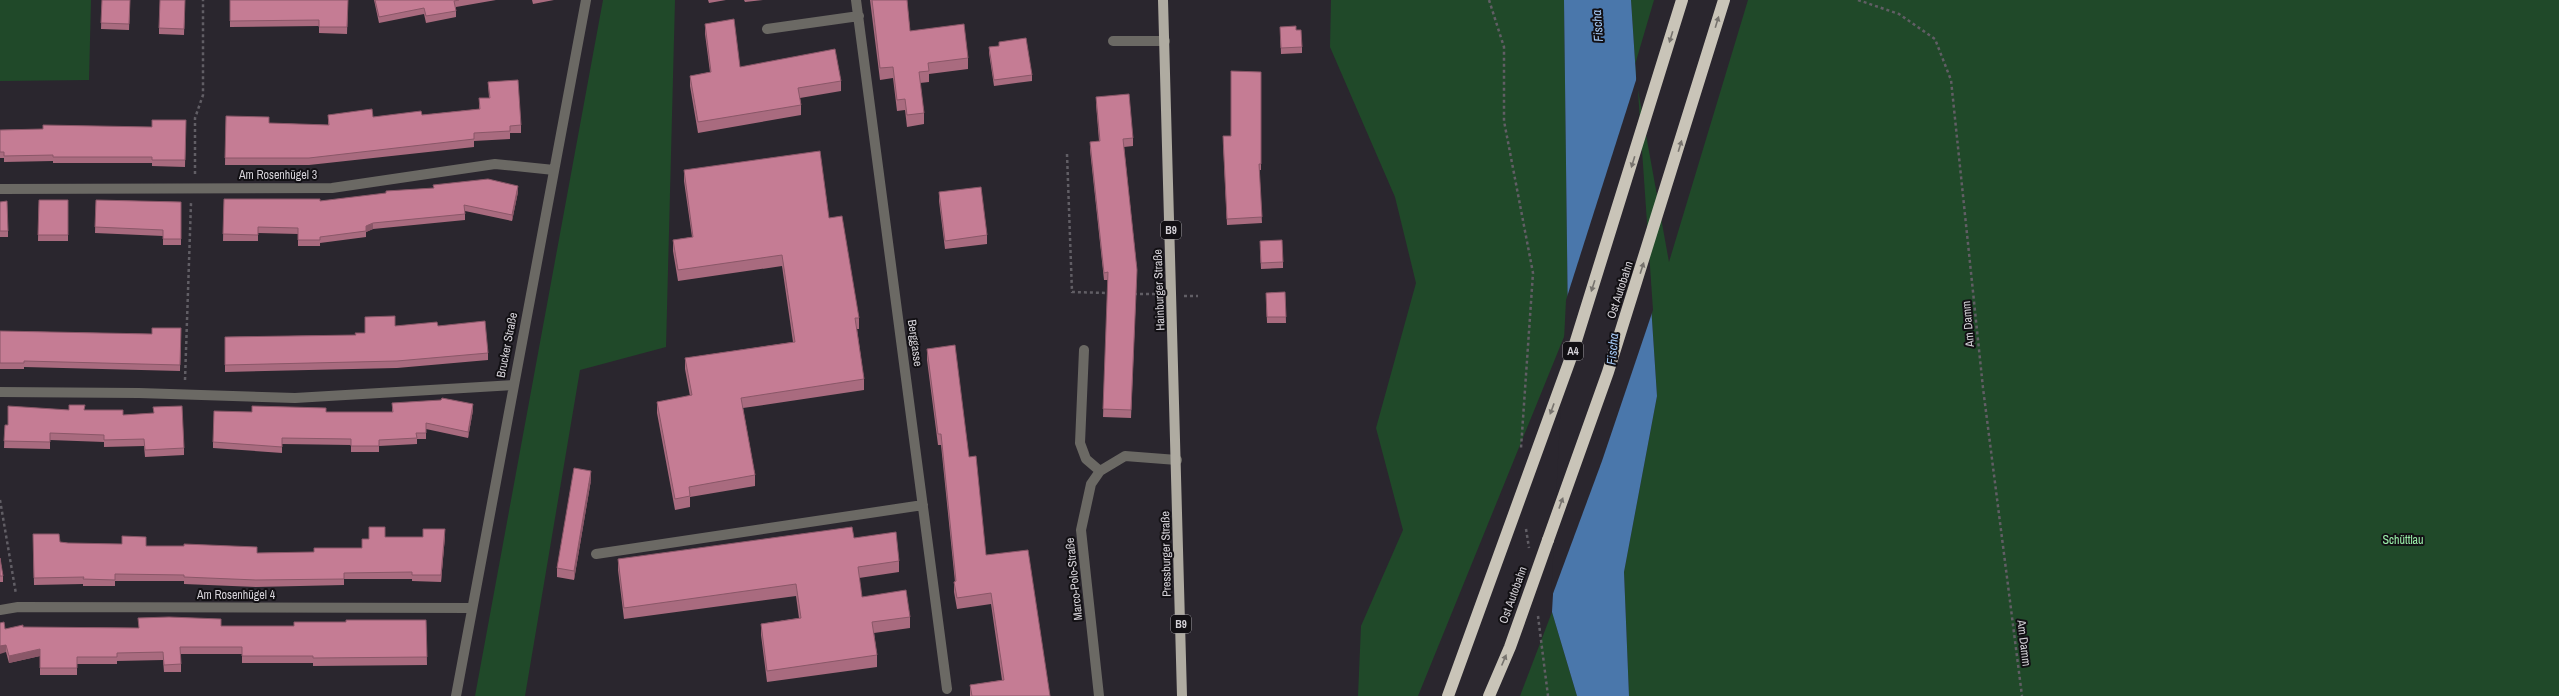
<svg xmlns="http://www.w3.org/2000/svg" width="2559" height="696" font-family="'Archivo Narrow',sans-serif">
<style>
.green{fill:#204929}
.water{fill:#4a77ab}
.pier{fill:#2a262e}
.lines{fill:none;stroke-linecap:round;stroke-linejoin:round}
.path{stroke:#615e65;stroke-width:2.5;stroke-dasharray:3 3;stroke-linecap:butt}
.minor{stroke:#6b6964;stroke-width:10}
.major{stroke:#afaba1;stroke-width:10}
.highway{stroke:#c9c4b8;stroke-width:12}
.highway-bridge{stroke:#c9c4b8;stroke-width:12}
.wall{fill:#a96b7f}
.shaded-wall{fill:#8a5768}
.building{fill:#c57c94;stroke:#8a5768}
.oneway{fill:#77736e}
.labels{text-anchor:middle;stroke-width:4;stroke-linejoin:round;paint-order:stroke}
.shield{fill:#121014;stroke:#9a979c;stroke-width:1}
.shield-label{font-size:11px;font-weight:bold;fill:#d4d1d7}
.street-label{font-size:12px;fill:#d4d1d7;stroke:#121014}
.park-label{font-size:12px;fill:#9befaa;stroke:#121014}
.water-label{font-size:13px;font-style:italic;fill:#a4c9f6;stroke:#121014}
</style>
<rect width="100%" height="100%" fill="#2a262e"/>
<path class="green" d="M0,0H91L89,80L0,81Z
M603,0H675L666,347L580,370L525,696H475Z
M1331,0H1564L1568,327L1418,696H1358L1361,626L1403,530L1376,428L1416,283L1395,197L1330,47Z
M1631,0H1654L1634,68L1669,262L1748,0H2559V696H1629L1624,572L1657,396Z
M1552,612L1577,696H1520Z"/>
<path class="water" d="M1564,0H1631L1657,396L1624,572L1629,696H1577L1552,612L1568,327Z"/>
<path class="pier" d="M1637,77L1653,310L1602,461L1551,599L1566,300Z"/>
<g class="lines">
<path class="path" d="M1489,0L1504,47V121L1533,273L1521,448
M1858,0L1899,14L1935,39L1951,80L1983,388L2022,696
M1067,154L1072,292L1109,293
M195,174V118L203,95V0
M1134,294H1157
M1184,296H1198
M185,380L191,203
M0,500L16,594
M1526,529L1529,548
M1538,616L1548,696"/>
<path class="minor" d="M856,0L947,689
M767,29L859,16
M1113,41H1165
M0,189L332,188L495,164L554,170
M1084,350L1080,443L1086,459L1100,471
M0,392L139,393L295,398L513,385
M596,554L923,505
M0,610L18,607L472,608
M456,696L586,0
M1099,696L1081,530L1091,484L1100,471L1125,456L1177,460"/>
<path class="major" d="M1163,0L1182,696"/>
<path class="highway" d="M1548,540L1608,372L1724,0"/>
<path class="highway-bridge" d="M1448,696L1570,360L1682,0
M1489,696L1510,647L1548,540"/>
</g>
<path class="wall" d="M102,0H130L129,30L101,29Z
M185,0L184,35L159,34V28Z
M230,0H348L347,34L319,33V26L230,27Z
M374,0H496L456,7V17L426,23L424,14L379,23Z
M532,0H554L533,4Z
M708,0H726L709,3Z
M744,0H763L745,2Z
M870,0H907L910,31L968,58V69L929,74V82L920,83L924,113V124L907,127L905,110L897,111L893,78L880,80Z
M705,24L740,67L841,81V91L800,98L801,105V115L698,133L690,86V76L710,72L705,34Z
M1280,27L1296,30L1302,47V53L1281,54Z
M999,42L1032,75V81L994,86L989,53V47L999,46Z
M1261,72V170H1259L1262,223L1227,225L1223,142L1231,136Z
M488,82L521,125V133H510V139L474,141V147L309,165H225L226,116L269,123L328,125V115L373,117L422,115L479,109V98H489Z
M1096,97L1133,138V146L1124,147L1137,270L1131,418L1103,417L1108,280H1104L1090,150V142L1099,141L1096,104Z
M186,120L185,167L152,166V163H53V161L4,162V158H0V130L152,127Z
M684,170L829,218L859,318V329H857L864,379V390L743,408L755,475V486L690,497V507L675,510L657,413V402L690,396L685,369V358L793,342L782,266L678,281L673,251V240L692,237L684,181Z
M518,192L512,221L465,211V220L373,229L366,232V237L320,243V246H298V234L258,233V241H223L224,199L320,201Z
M939,192L987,235V244L945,249L939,201Z
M39,200H68V241H38Z
M96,200L181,202V245H163V236L95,233Z
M0,202L8,231V237H0Z
M1260,247L1283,262V268L1261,269Z
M1285,292L1286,323H1267L1266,293Z
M395,326H438L488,353V360L397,368L225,372V337L356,335Z
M181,328L180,371L24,367V369H0V331L152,334Z
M927,349L969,457L986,555L1050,696H970V685L1002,680L991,604L957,609L954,592V582H955L941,445H938L927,360Z
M392,403L473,410L468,438L426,429V439H417V444L379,446V452H351V445L282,444V453L213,448V442L252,412H392Z
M69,410H85L123,415L184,448V455L145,457L144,446L104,447V442L50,440V449L4,448L5,425H8Z
M591,480L574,580L557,577V568Z
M33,534L60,542L68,543L146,546L257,553L314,552L362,548L369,539L385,537H423L445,536L441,582L412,581V579H344V585L256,587L184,584V581H115V586H83V584L34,585Z
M854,538L899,561V572L859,578L862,597L910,617V628L874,633L877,655V667L767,682L761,635V624L799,618L796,596L624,619L618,570V559Z
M0,558L3,576V582H0Z
M426,620L427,665L313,666V663H242V654H181V672H164L163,660L117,661V664H77V675H40V656L9,663L6,652L5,629L23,627L139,628L221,626H294L346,622Z"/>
<path class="shaded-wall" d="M518,186V192L512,221V215Z
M373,223V229L366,232V226Z
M473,404V410L468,438V432Z
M591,471V480L574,580V571Z
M445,529V536L441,582V575Z
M6,645V652L0,654V646Z
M40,649V656L9,663V656Z"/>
<path class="building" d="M102,0H130L129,24L101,23Z
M160,0H185L184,29L159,28Z
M230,0H348L347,27H319V20L230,21Z
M375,0H459L454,1L456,11L426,16L424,8L379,17Z
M872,0H907L910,31L964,24L968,58L928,63L929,71L919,72L924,113L907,115L905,99L897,100L893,67L880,68Z
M734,19L740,67L835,49L841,81L798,88L801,105L698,122L690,76L711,72L705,24Z
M1296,26V30H1301L1302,47L1281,48L1280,27Z
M1026,38L1032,75L994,80L989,47L999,46V42Z
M1231,71L1261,72V164H1259L1262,217L1227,219L1223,136H1231Z
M518,80L521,125L510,126V131L474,133V139L309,158H225L226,116L269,117V123L329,125L328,115L372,109L373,117L421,111L422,115L480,109L479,98H490L488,82Z
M1129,94L1133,138L1123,139L1137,270L1131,410L1103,409L1108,272L1104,273L1090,142L1100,141L1096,97Z
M152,120H186L185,160H152V157H53V155L4,156V152H0V130L43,129V125L152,127Z
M820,151L829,218L842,216L859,318H855L864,379L741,398L755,475L689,487L690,496L675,499L657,402L692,395L685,358L795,342L782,255L678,270L673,240L693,237L684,170Z
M488,179L518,186L512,215L464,205L465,214L373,223L366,226V231L320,237V240H298V228L258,227V235L223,234L224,199H320V201L386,193V191L434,188L433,185Z
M981,187L987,235L945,241L939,192Z
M39,200H68V235H38Z
M96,200L181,202V239H163V230L95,227Z
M7,201L8,231H0V202Z
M1282,240L1283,262L1261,263L1260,241Z
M1285,292L1286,317H1267L1266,293Z
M395,316V326L437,322L438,326L485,321L488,353L397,361L225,365V337L356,335L355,333H365V317Z
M152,328H181L180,365L24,361V363H0V331L152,334Z
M955,345L969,457L976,456L986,555L1028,550L1050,696H972L970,685L1004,680L991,593L957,598L954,582L956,581L941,434H938L927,349Z
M442,398L473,404L468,432L426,423V433H416L417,438L379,440V446H351V439L282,438V447L213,442L214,411L252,412V406L326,408V412H393L392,403L441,400Z
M69,405H85L84,410H123V415L154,413L153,407L182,406L184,448L145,450L144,439L104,440V435L50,433V442L4,441L5,425H8V406L69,410Z
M574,468L591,471L574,571L557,568Z
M369,527H385V537H423V529H445L441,575H412V572L344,573V579L256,580L184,577V575L115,574V580L83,579L84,577L34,578L33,534H59L60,542L68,543L122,544V536L146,537V546H184V544L257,547V553L314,552V548H362V539H369Z
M852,527L854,538L896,532L899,561L858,567L862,597L906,590L910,617L872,622L877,655L767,671L761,624L801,618L796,584L624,608L618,559Z
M0,558L3,576H0Z
M169,617L221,619V626H294V622H346V620H426L427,657L313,658V656H242V647H180L181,664L164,665L163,652L117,653V657H77V668H40V649L9,656L6,645L0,646V623L4,622L5,629L23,625V627L139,628L138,618Z"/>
<defs><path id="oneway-solid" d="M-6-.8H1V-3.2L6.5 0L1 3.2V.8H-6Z"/></defs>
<g class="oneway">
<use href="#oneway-solid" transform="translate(1717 22) rotate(-73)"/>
<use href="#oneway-solid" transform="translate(1671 37) rotate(107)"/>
<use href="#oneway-solid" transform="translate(1680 146) rotate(-73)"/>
<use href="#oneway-solid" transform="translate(1633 162) rotate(107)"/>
<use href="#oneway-solid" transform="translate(1642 268) rotate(-72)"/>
<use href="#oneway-solid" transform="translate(1593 286) rotate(108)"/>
<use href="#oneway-solid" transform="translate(1552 409) rotate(110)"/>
<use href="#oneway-solid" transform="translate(1561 503) rotate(-70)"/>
<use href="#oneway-solid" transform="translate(1504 660) rotate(-67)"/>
</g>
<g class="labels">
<g class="shield">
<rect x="1161" y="221" width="20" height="18" rx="3"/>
<rect x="1563" y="342" width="20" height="18" rx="3"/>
<rect x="1171" y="615" width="20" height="18" rx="3"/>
</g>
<g class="shield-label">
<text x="1171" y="234">B9</text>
<text x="1573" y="355">A4</text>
<text x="1181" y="628">B9</text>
</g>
<g class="street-label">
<text x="278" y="179">Am Rosenhügel 3</text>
<text transform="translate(1159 290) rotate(-92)" y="4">Hainburger Straße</text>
<text transform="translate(1620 290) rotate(-72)" y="4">Ost Autobahn</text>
<text transform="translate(1968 324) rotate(-95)" y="4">Am Damm</text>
<text transform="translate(915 343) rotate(82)" y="4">Berggasse</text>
<text transform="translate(507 345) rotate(-79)" y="4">Brucker Straße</text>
<text transform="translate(1166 554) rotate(-91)" y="4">Pressburger Straße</text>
<text transform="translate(1074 579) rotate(-96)" y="4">Marco-Polo-Straße</text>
<text x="236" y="599">Am Rosenhügel 4</text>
<text transform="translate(1513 595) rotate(-70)" y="4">Ost Autobahn</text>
<text transform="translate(2024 643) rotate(83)" y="4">Am Damm</text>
</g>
<g class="park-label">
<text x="2403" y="544">Schüttlau</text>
</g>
<g class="water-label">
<text transform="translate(1597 26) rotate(-94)" y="5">Fischa</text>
<text transform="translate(1612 349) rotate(-85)" y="5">Fischa</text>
</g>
</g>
</svg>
